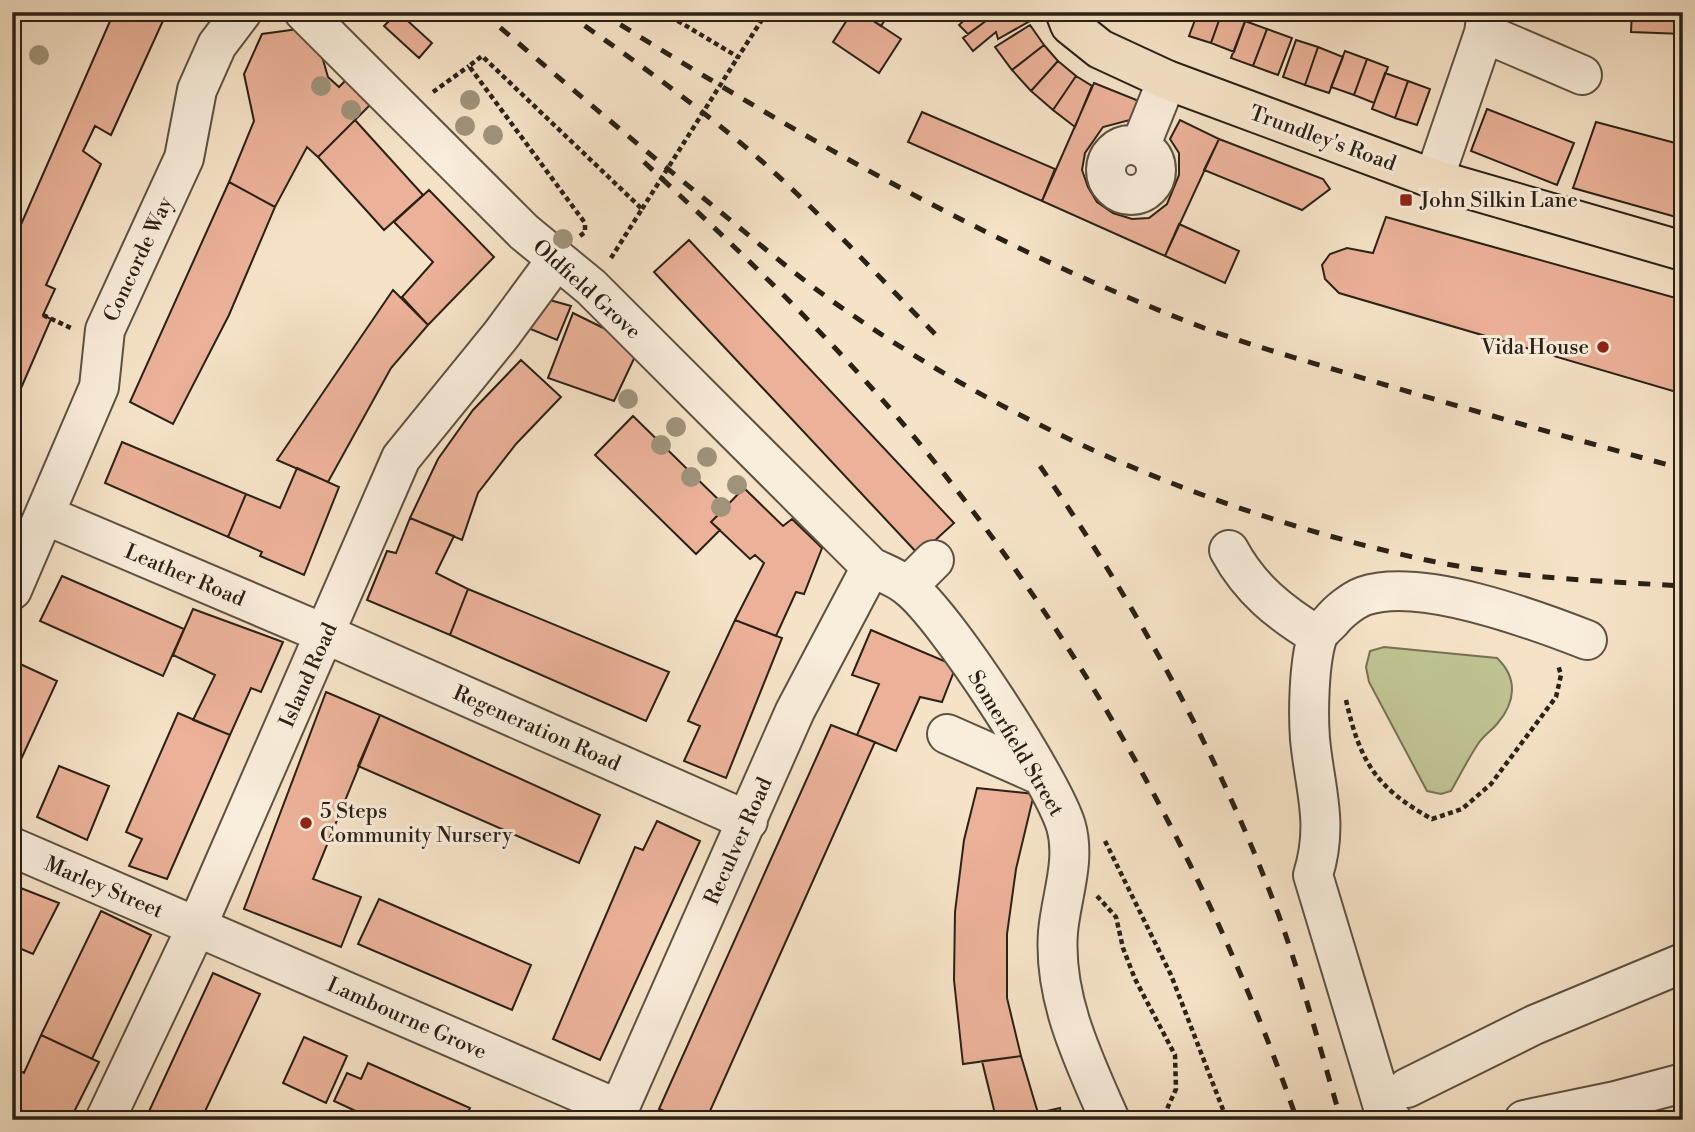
<svg xmlns="http://www.w3.org/2000/svg" width="1695" height="1132" font-family="'Libre Bodoni',serif">
<style>
.green{fill:#c0c393;stroke:#757254;stroke-width:2}
.building{fill:#ecb299;stroke:#2a2115;stroke-width:2}
.lines{fill:none;stroke-linecap:round;stroke-linejoin:round}
.minor-casing{stroke:#5d5242;stroke-width:42}
.major-casing{stroke:#2a2115;stroke-width:42}
.path{stroke:#2a2115;stroke-width:4.5;stroke-dasharray:5 3.5;stroke-linecap:butt}
.minor{stroke:#f9eddb;stroke-width:38}
.major{stroke:#f6e3c7;stroke-width:38}
.rail{stroke:#2a2115;stroke-width:5;stroke-dasharray:12 12;stroke-linecap:butt}
.path-bridge{stroke:#2a2115;stroke-width:4.5;stroke-dasharray:5 3.5;stroke-linecap:butt}
.tree{fill:#9f937a}
.poi-dot{fill:#8f2418;stroke:#f9eddb;stroke-width:2.5}
.labels{text-anchor:middle;stroke-width:6;stroke-linejoin:round;paint-order:stroke}
.street-label{font-size:21px;fill:#2a2115;stroke:#f9eddb}
.poi-label{font-size:21px;fill:#2a2115;stroke:#f9eddb;text-anchor:start}
</style>
<rect width="100%" height="100%" fill="#f6e3c7"/>
<filter id="stains"><feTurbulence type="fractalNoise" baseFrequency=".00286" numOctaves="4"/><feColorMatrix values="0 0 0 0 .2 0 0 0 0 .09 0 0 0 0 .02 0 0 0 .5 -.17"/></filter>
<radialGradient id="worn" r=".72"><stop offset=".6" stop-color="#630" stop-opacity="0"/><stop offset="1" stop-color="#630" stop-opacity=".3"/></radialGradient>
<path class="green" d="M1384,647L1497,658C1518,678 1516,702 1497,724C1491,731 1483,736 1478,744C1468,759 1460,775 1451,791L1441,794L1427,791L1369,682L1366,667L1370,651Z"/>
<path class="building" d="M114,12H167L111,135L95,126L83,151L101,164L46,285L55,289L43,315L51,319L12,409V245Z
M398,12L432,43L419,58L384,26Z
M852,12H860L901,39L879,73L833,42Z
M860,12H890L881,26Z
M973,12H998L968,34L959,25Z
M998,12H1027L1030,21L998,39L996,32L973,51L963,38Z
M1198,12H1222L1211,43L1189,36Z
M1222,12L1247,16L1234,52L1211,43Z
M1632,12H1683V34L1631,32Z
M1245,21L1267,29L1253,66L1231,58Z
M1030,25L1044,45L1012,70L995,47Z
M298,29L319,46L328,77L339,87L348,78L373,102L318,157L307,147L275,207L229,182L254,121L244,74L262,34Z
M1267,29L1292,38L1278,75L1253,66Z
M1296,40L1318,47L1305,85L1283,77Z
M1044,45L1058,61L1031,91L1012,70Z
M1318,47L1343,57L1329,93L1305,85Z
M1345,51L1367,59L1354,95L1331,87Z
M1367,59L1388,67L1374,103L1354,95Z
M1058,61L1076,76L1053,110L1031,91Z
M1385,73L1408,81L1395,118L1372,109Z
M1076,76L1092,86L1075,127L1053,110Z
M1408,81L1430,89L1417,125L1395,118Z
M1094,83L1139,101L1130,120L1103,127L1085,153L1082,170L1088,187L1097,202L1113,213L1132,219L1149,218L1167,204L1179,175V153L1170,139L1180,120L1219,139L1165,256L1042,201Z
M1487,109L1574,143L1557,185L1471,151Z
M922,112L1055,169L1042,201L908,142Z
M355,120L423,195L384,230L318,157Z
M1596,122L1683,145V219L1573,188Z
M1219,139L1323,179L1330,189L1302,210L1204,170Z
M229,182L275,207L229,315L173,424L130,402Z
M429,190L494,257L428,325L402,297L433,262L394,222Z
M1386,217L1683,300V394L1339,293L1325,279L1322,265L1330,254L1347,248L1373,253Z
M1179,224L1239,251L1225,283L1165,256Z
M689,240L954,523L919,555L654,272Z
M393,290L428,325L391,368L328,482L277,460Z
M539,297L571,306L557,340L528,328Z
M573,313L640,346L614,401L548,378Z
M521,360L561,397L516,444L478,493L462,540L410,518L438,459L473,410Z
M633,416L726,507L711,522L720,530L696,554L595,455Z
M122,442L246,494L228,537L105,483Z
M297,468L339,487L304,575L260,556L262,552L228,537L246,494L280,508Z
M744,488L783,526L792,519L822,548L804,594L796,592L776,636L735,620L764,563L755,555L750,559L711,522Z
M410,518L454,536L436,573L468,589L450,635L367,600L387,551L396,553Z
M62,576L184,629L163,676L40,621Z
M468,589L669,672L646,721L450,635Z
M193,609L283,642L261,692L251,688L230,735L193,720L215,675L173,655Z
M735,620L782,638L726,778L684,761L700,726L688,721Z
M871,630L956,666L942,702L920,697L896,751L857,735L879,684L852,675Z
M18,663L57,681L12,779V675Z
M326,692L380,715L313,879L361,897L341,947L244,909Z
M178,713L230,735L167,879L129,866L142,839L126,832Z
M380,715L600,815L579,863L358,766Z
M831,725L875,742L706,1120H688L659,1109Z
M59,766L109,786L87,840L37,817Z
M977,788L1034,794L1016,869L1007,934V998L1021,1056L963,1064L954,980L955,912L964,840Z
M657,821L700,841L600,1060L553,1039L635,847L643,850Z
M13,885L59,903L33,954L12,945Z
M379,899L531,965L512,1010L358,944Z
M101,911L151,935L92,1059L41,1035Z
M213,973L260,994L201,1120H145Z
M41,1035L99,1062L70,1120H12V1067L24,1073Z
M304,1037L347,1056L326,1103L283,1083Z
M1021,1056L1038,1113L1060,1108L1062,1120H991L996,1118L982,1061Z
M368,1063L470,1108L464,1120H375L334,1101L347,1073L361,1079Z"/>
<g class="lines">
<g class="minor-casing">
<path id="minor" d="M304,12L524,232L591,287L871,567C883,573 898,578 908,587C946,616 1052,780 1066,826C1076,861 1061,897 1058,932C1053,998 1084,1061 1110,1120
M1484,33L1582,75
M1106 170a25 25 0 1 1 50 0a25 25 0 1 1-50 0Z
M1140,147L1167,80
M1434,179L1484,33L1487,12
M45,515L325,634L748,821
M1229,550C1250,589 1280,613 1318,636
M908,586L934,560
M12,590L99,387L105,330L184,158L197,90L217,45L242,12
M947,734L1040,775
M12,847L618,1109
M1407,1088L1534,1025L1683,963
M105,1120L197,926L401,458L501,335L557,259
M614,1120L795,711L871,567
M1392,1120L1383,1107L1313,875C1329,823 1315,791 1310,739C1308,712 1309,663 1317,638C1319,632 1326,626 1331,621C1338,612 1353,600 1364,596C1420,577 1533,619 1587,640
M1524,1120L1615,1101
M1619,1120L1615,1101L1683,1083"/>
</g>
<g class="major-casing">
<path id="major" d="M1065,12L1070,25L1100,49L1167,80L1434,179L1683,251"/>
</g>
<path class="path" d="M663,12L738,57L767,12
M722,12L735,18L759,12
M433,92L469,66
M580,236L585,232V223L469,66L482,56L642,209L611,258
M43,315L71,328
M1346,700C1360,762 1376,788 1432,819L1462,809L1491,784L1556,697L1561,675L1558,665
M1105,841L1171,975L1227,1120
M1097,896L1116,917L1123,948L1135,979L1175,1055L1176,1089L1162,1120"/>
<use href="#minor" class="minor"/>
<use href="#major" class="major"/>
<path class="rail" d="M482,12C560,79 638,145 718,210C761,245 802,281 848,312C1021,432 1225,517 1431,561C1513,578 1599,581 1683,586
M565,12C628,56 690,100 749,150C815,207 874,272 935,334
M600,12C792,132 992,247 1204,328C1258,348 1314,363 1369,380C1473,411 1578,440 1683,469
M644,162C741,252 836,342 920,444C1084,644 1212,876 1297,1120
M1040,466C1137,606 1220,756 1279,916C1303,983 1321,1052 1341,1120"/>
<path class="path-bridge" d="M642,209L738,57"/>
</g>
<g class="tree">
<circle cx="39" cy="55" r="10"/>
<circle cx="321" cy="86" r="10"/>
<circle cx="470" cy="100" r="10"/>
<circle cx="351" cy="110" r="10"/>
<circle cx="465" cy="126" r="10"/>
<circle cx="493" cy="135" r="10"/>
<circle cx="563" cy="239" r="10"/>
<circle cx="628" cy="399" r="10"/>
<circle cx="676" cy="427" r="10"/>
<circle cx="661" cy="445" r="10"/>
<circle cx="707" cy="457" r="10"/>
<circle cx="691" cy="477" r="10"/>
<circle cx="737" cy="485" r="10"/>
<circle cx="721" cy="507" r="10"/>
</g>
<g class="poi-dot">
<rect x="1399" y="193" width="14" height="14" rx="3.5"/>
<circle cx="1603" cy="347" r="7"/>
<circle cx="306" cy="823" r="7"/>
</g>
<g class="labels">
<g class="street-label">
<text transform="translate(1323 138) rotate(20)" y="7">Trundley's Road</text>
<text transform="translate(138 259) rotate(-65)" y="7">Concorde Way</text>
<text transform="translate(587 289) rotate(42)" y="7">Oldfield Grove</text>
<text transform="translate(185 575) rotate(23)" y="7">Leather Road</text>
<text transform="translate(308 675) rotate(-66)" y="7">Island Road</text>
<text transform="translate(537 728) rotate(24)" y="7">Regeneration Road</text>
<text transform="translate(1016 743) rotate(59)" y="7">Somerfield Street</text>
<text transform="translate(738 841) rotate(-66)" y="7">Reculver Road</text>
<text transform="translate(104 887) rotate(23)" y="7">Marley Street</text>
<text transform="translate(407 1018) rotate(24)" y="7">Lambourne Grove</text>
</g>
<g class="poi-label">
<text x="1420" y="207">John Silkin Lane</text>
<text x="1589" y="354" text-anchor="end">Vida House</text>
<text x="320" y="818">5 Steps<tspan x="320" dy="24">Community Nursery</tspan></text>
</g>
</g>
<rect width="1695" height="1132" fill="none" stroke="#f6e3c7" stroke-width="42"/>
<rect x="14" y="14" width="1667" height="1104" fill="none" stroke="#2a2115" stroke-width="3.5"/>
<rect x="21" y="21" width="1653" height="1090" fill="none" stroke="#2a2115" stroke-width="2"/>
<rect width="100%" height="100%" filter="url(#stains)"/>
<rect width="100%" height="100%" fill="url(#worn)"/>
</svg>
